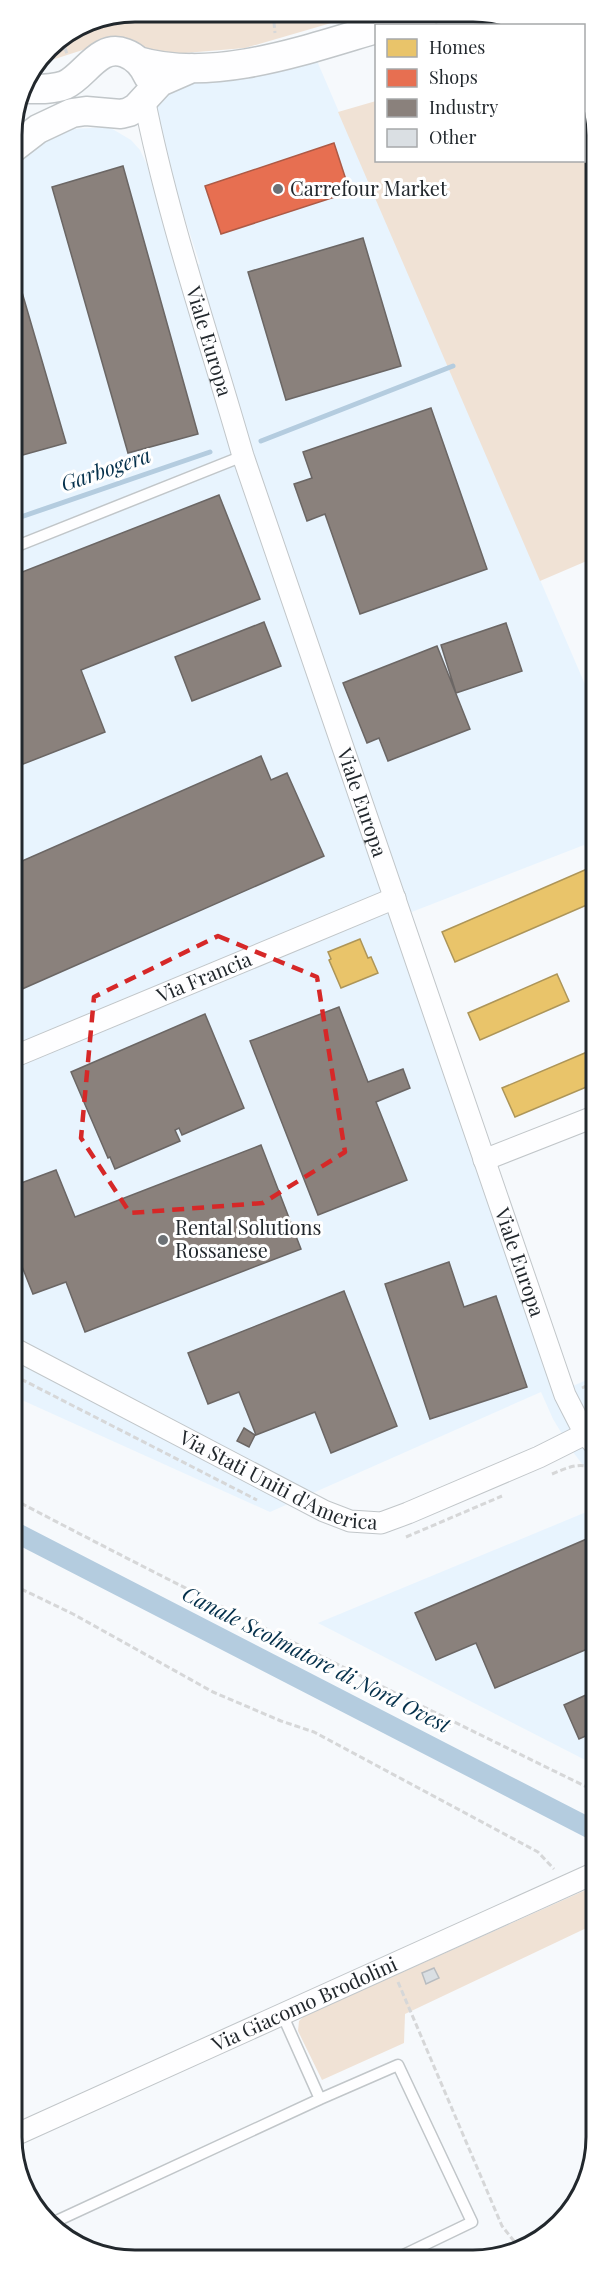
<svg xmlns="http://www.w3.org/2000/svg" width="609" height="2273" font-family="'Playfair Display',serif">
<style>
.built{fill:#e8f4fe}
.green{fill:#f0e2d5}
.homes{fill:#e9c46a;stroke:#ad9558;stroke-width:1.5}
.shops{fill:#e76f51;stroke:#ac5a46;stroke-width:1.5}
.industry{fill:#8a817c;stroke:#6b6664;stroke-width:1.5}
.lines{fill:none;stroke-linecap:round;stroke-linejoin:round}
.stream{stroke:#b4ccdf;stroke-width:5}
.canal{stroke:#b4ccdf;stroke-width:20}
.building{fill:#dadfe3;stroke:#b8bcc0;stroke-width:1.5}
.lane-casing{stroke:#c1c6c9;stroke-width:13}
.street-casing{stroke:#c1c6c9;stroke-width:23}
.secondary-casing{stroke:#c1c6c9;stroke-width:31}
.path{stroke:#d6d7d8;stroke-width:3;stroke-dasharray:6 3;stroke-linecap:butt}
.lane{stroke:#fefeff;stroke-width:10}
.street{stroke:#fefeff;stroke-width:21}
.secondary{stroke:#fefeff;stroke-width:28}
.marked{fill:none;stroke:#d62828;stroke-width:4.5;stroke-dasharray:12 8;stroke-linejoin:round}
.poi-dot{fill:#6c7175;stroke:#fff;stroke-width:2}
.labels{text-anchor:middle;stroke-width:6;stroke-linejoin:round;paint-order:stroke}
.poi-label{font-size:20px;fill:#22282d;stroke:#fff;text-anchor:start}
.street-label{font-size:20px;fill:#22282d;stroke:#fff}
.water-label{font-size:21px;font-style:italic;fill:#04304b;stroke:#fff}
.rim{fill:none;stroke:#22282d;stroke-width:3}
</style>
<rect width="100%" height="100%" fill="#f6f9fc"/>
<path class="built" d="M314,54L596,710V869L584,845L404,915L568,1388L596,1376V1492L592,1477L573,1452L553,1419L541,1392L270,1512L13,1396L12,159L35,143L72,129L109,127L131,140L140,150L149,169L178,268L200,264L172,180L156,118V94L168,85Z
M596,1508L597,1766L318,1623Z"/>
<path class="green" d="M135,12L362,14L245,48L173,54L92,47L36,65L48,48L88,21Z
M376,101V160H584V158L596,184V557L540,581L338,112Z
M597,1885V1923L405,2014L404,2043L322,2080L298,2031L299,2021L304,2016Z"/>
<path class="homes" d="M596,598V622L587,602Z
M587,869L596,892V901L455,962L442,932Z
M360,939L368,958L371,957L378,973L341,988L329,960L331,959L328,952Z
M557,974L569,1001L480,1040L468,1013Z
M587,1052L596,1073V1083L515,1117L502,1088Z"/>
<path class="shops" d="M334,143L350,192L221,234L205,186Z"/>
<path class="industry" d="M123,166L198,434L128,453L52,187Z
M363,238L401,366L286,400L248,272Z
M12,258L66,443L12,458Z
M431,408L487,569L360,614L325,514L307,521L294,484L312,478L303,452Z
M219,495L260,599L81,670L105,732L13,768L12,576Z
M264,622L281,666L192,701L175,657Z
M506,623L522,671L456,693L441,645Z
M437,646L470,729L388,761L379,738L367,743L343,683Z
M261,756L271,780L287,773L324,856L13,993V865Z
M339,1007L368,1082L403,1069L410,1088L376,1102L407,1180L318,1215L250,1041Z
M205,1014L244,1108L182,1135L179,1128L175,1130L180,1141L115,1169L110,1157L108,1158L71,1072Z
M261,1145L301,1249L85,1332L66,1282L33,1294L13,1244V1186L56,1170L75,1217Z
M449,1262L464,1307L496,1296L527,1387L430,1419L385,1284Z
M344,1291L397,1426L331,1453L315,1412L256,1435L239,1392L208,1404L188,1353Z
M244,1428L255,1435L249,1447L237,1441Z
M596,1535L597,1645L495,1688L476,1643L436,1660L415,1613Z
M597,1690V1731L579,1739L564,1705Z"/>
<g class="lines">
<path class="stream" d="M261,441L453,366
M12,520L210,452"/>
<path class="canal" d="M13,1531L597,1832"/>
</g>
<path class="building" d="M434,1968L439,1978L426,1984L422,1973Z"/>
<g class="lines">
<g class="lane-casing">
<path id="lane" d="M12,548L243,456
M282,2014L320,2099L398,2065L472,2222L393,2260
M50,2224L320,2099"/>
</g>
<g class="street-casing">
<g id="street">
<path id="s1" d="M144,98C168,219 209,337 243,456L565,1395L585,1434L596,1446"/>
<path id="s2" d="M13,1057L395,898"/>
<path d="M484,1160L596,1116"/>
<path id="s3" d="M13,1348L324,1511L350,1521L381,1523L408,1513L539,1457L585,1434"/>
<path id="s4" d="M13,2136L597,1872"/>
</g>
</g>
<g class="secondary-casing">
<path id="secondary" d="M387,26L425,14
M138,61C213,83 305,50 376,29
M22,89C36,89 52,90 65,85C85,76 99,43 125,53C136,57 143,65 148,76
M12,149L38,129L72,113L86,111L121,114L129,112L136,108L160,82L192,68"/>
</g>
<path class="path" d="M273,13L275,33
M62,39L67,54
M50,47L65,49
M13,1375L257,1500
M582,1388L596,1381
M552,1474C567,1468 582,1460 596,1471
M13,1499C205,1600 401,1696 597,1792
M406,1537L502,1496
M13,1585L73,1614L213,1692L281,1721L314,1732L538,1852L554,1869
M398,1982L502,2226L521,2250"/>
<use href="#lane" class="lane"/>
<use href="#street" class="street"/>
<use href="#secondary" class="secondary"/>
</g>
<path class="marked" d="M218,936L317,977L345,1152L263,1203L130,1213L81,1138L94,997Z"/>
<g class="poi-dot">
<circle cx="278" cy="189" r="6"/>
<circle cx="163" cy="1240" r="6"/>
</g>
<g class="labels">
<g class="poi-label">
<text x="290" y="196">Carrefour Market</text>
<text x="175" y="1235">Rental Solutions<tspan x="175" dy="23">Rossanese</tspan></text>
</g>
<g class="street-label">
<text dy="7" stroke="none"><textPath href="#s1" startOffset="252">Viale Europa</textPath></text>
<text dy="7" stroke="none"><textPath href="#s1" startOffset="738">Viale Europa</textPath></text>
<text dy="7" stroke="none"><textPath href="#s2" startOffset="207">Via Francia</textPath></text>
<text dy="7" stroke="none"><textPath href="#s1" startOffset="1224">Viale Europa</textPath></text>
<text dy="7" stroke="none"><textPath href="#s3" startOffset="298">Via Stati Uniti d'America</textPath></text>
<text dy="7" stroke="none"><textPath href="#s4" startOffset="320">Via Giacomo Brodolini</textPath></text>
</g>
<g class="water-label">
<text transform="translate(106 470) rotate(-19)" y="7">Garbogera</text>
<text transform="translate(316 1660) rotate(27)" y="7">Canale Scolmatore di Nord Ovest</text>
</g>
</g>
<path d="M0 0H609V2273H0ZM135 22H473A113 113 0 0 1 586 135V2137A113 113 0 0 1 473 2250H135A113 113 0 0 1 22 2137V135A113 113 0 0 1 135 22Z" fill="#fff" fill-rule="evenodd"/>
<path class="rim" d="M135 22H473A113 113 0 0 1 586 135V2137A113 113 0 0 1 473 2250H135A113 113 0 0 1 22 2137V135A113 113 0 0 1 135 22Z"/>
<rect x="375" y="24" width="210" height="138" fill="#ffffff" stroke="#a7a9ab" stroke-width="1.5"/>
<rect x="387" y="39" width="30" height="18" fill="#e9c46a" stroke="#a7a9ab" stroke-width="1.5"/>
<text x="429" y="54" font-size="18" fill="#22282d">Homes</text>
<rect x="387" y="69" width="30" height="18" fill="#e76f51" stroke="#a7a9ab" stroke-width="1.5"/>
<text x="429" y="84" font-size="18" fill="#22282d">Shops</text>
<rect x="387" y="99" width="30" height="18" fill="#8a817c" stroke="#a7a9ab" stroke-width="1.5"/>
<text x="429" y="114" font-size="18" fill="#22282d">Industry</text>
<rect x="387" y="129" width="30" height="18" fill="#dadfe3" stroke="#a7a9ab" stroke-width="1.5"/>
<text x="429" y="144" font-size="18" fill="#22282d">Other</text>
</svg>
